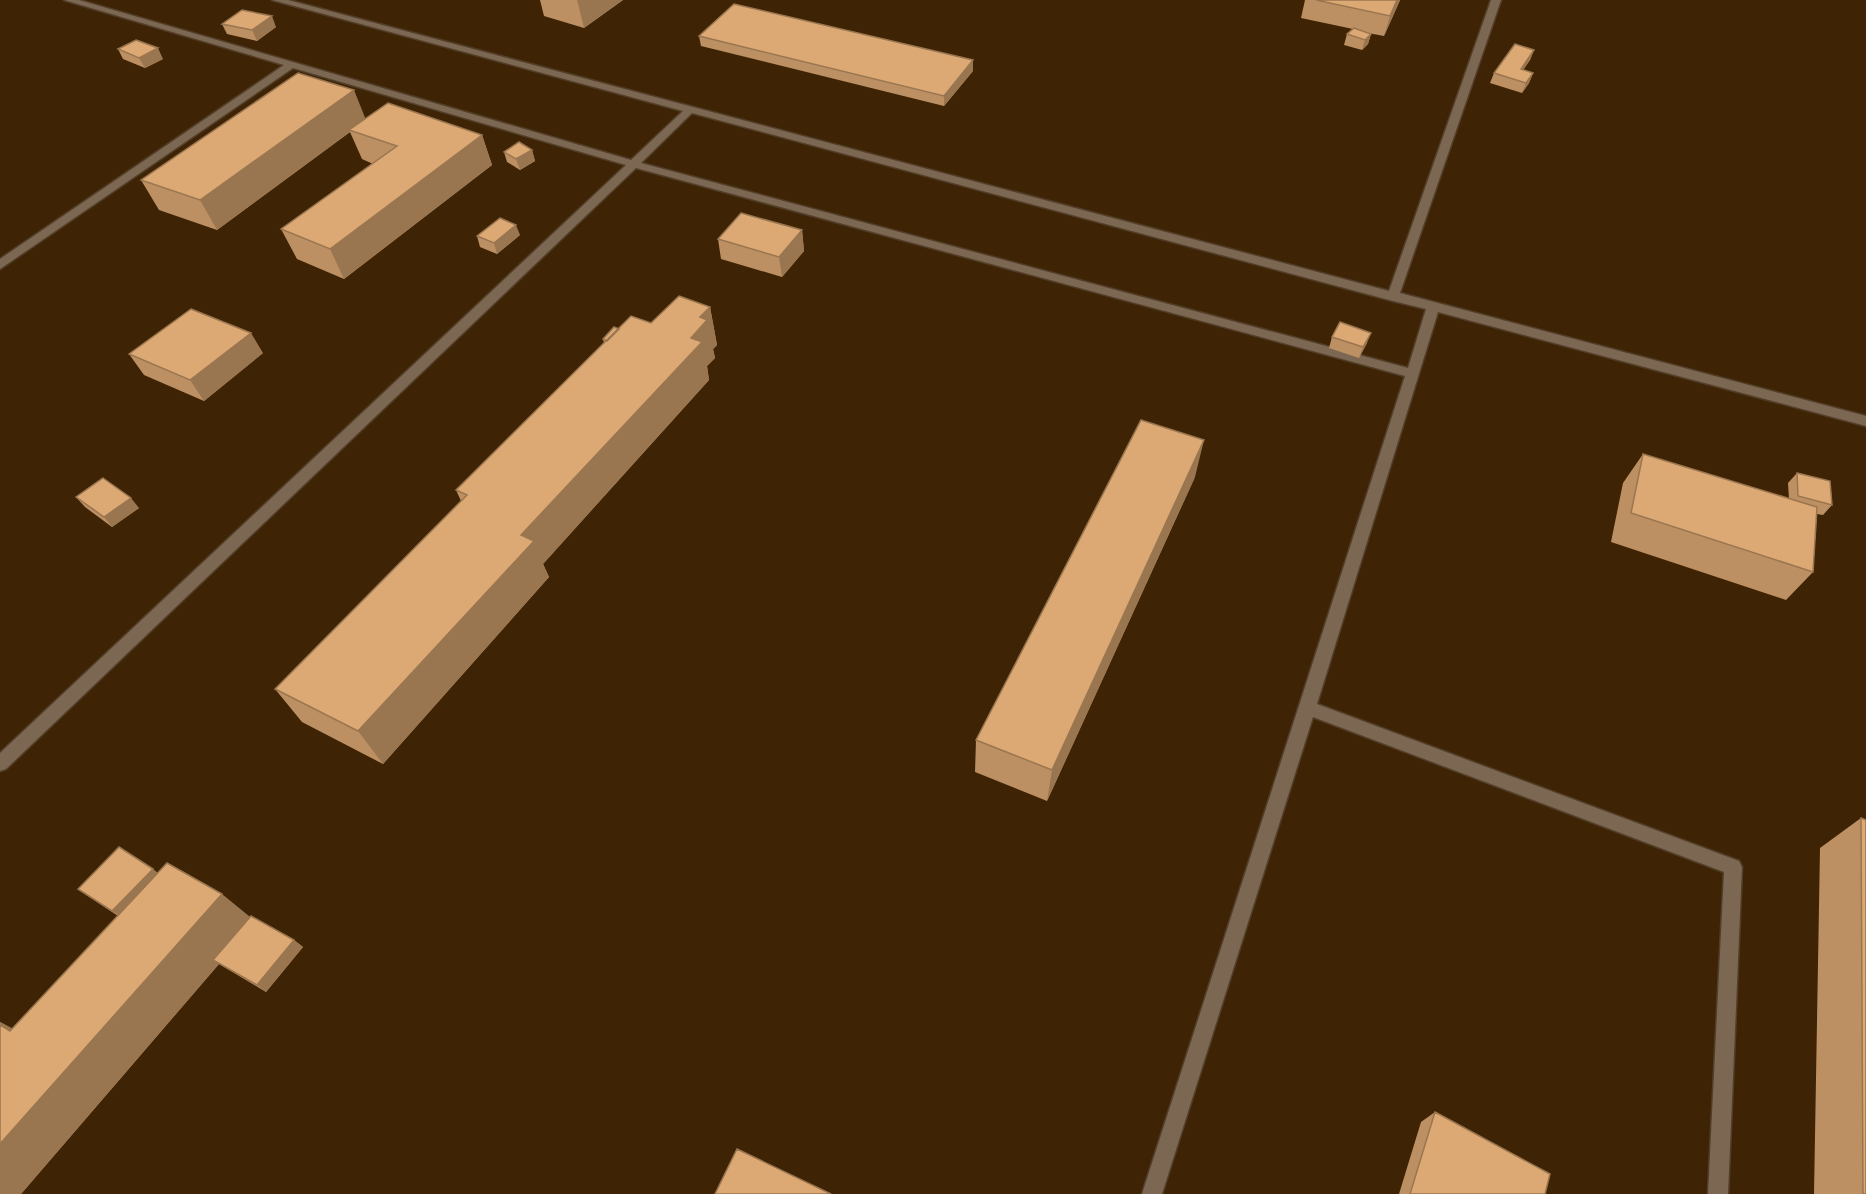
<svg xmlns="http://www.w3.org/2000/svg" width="1866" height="1194" font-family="Montserrat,sans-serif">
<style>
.built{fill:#3e2405}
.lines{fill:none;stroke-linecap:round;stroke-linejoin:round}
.minor-casing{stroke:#523e28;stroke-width:3}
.minor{fill:#7c6752;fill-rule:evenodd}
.wall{fill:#bd9063}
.shaded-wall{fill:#9a7650}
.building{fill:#dca873;stroke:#9a7650;stroke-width:1.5}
</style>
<rect width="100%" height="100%" fill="#352008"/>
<path class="built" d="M0,0H1866V1194H0Z"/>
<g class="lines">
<g class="minor-casing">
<path id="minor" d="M64,0H79L631,160L683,111L272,0H288L1389,291L1491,0H1501L1400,293L1866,416V426L1438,312L1317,704L1739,861L1742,867L1728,1194H1708L1724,872L1313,717L1162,1194H1142L1405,376L636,168L6,769L0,771V753L626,165L293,68L0,269V259L284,65ZM692,113L1393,301L1426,309L1408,368L641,163Z"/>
</g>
<use href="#minor" class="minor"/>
</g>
<path class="wall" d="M540,0H623L584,28L544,16Z
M1305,0H1400L1397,7L1384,36L1368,33L1371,34L1368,44L1362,50L1344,45L1347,34L1353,29L1301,18Z
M222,24L276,27L257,41L227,34Z
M699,36L973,60V71L944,106L701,46Z
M118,49L163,59L145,68L123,59Z
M1534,50L1530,60L1523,70L1533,73L1529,83L1522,93L1490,83L1494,73Z
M366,118L482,135L492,165L344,279L297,259L281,229L373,164L362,159L350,132L217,230L159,210L141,180Z
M532,150L535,161L520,170L507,162L504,152Z
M802,230L804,251L782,277L721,259L718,239Z
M520,235L497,254L480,247L477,236Z
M710,307L717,345L713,349L715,358L707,366L709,380L543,564L549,577L383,764L302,722L275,689L461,501L456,490L604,343L603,339L619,329L651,323Z
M1332,337L1367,343L1359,358L1329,348Z
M263,353L204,401L144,375L129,354Z
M1643,454L1789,499L1788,483L1797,473L1832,505L1823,515L1817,514L1813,572L1786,600L1611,542L1623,483Z
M1195,477L1047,801L975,772L976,740Z
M76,497L139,508L112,527L85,507Z
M1861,818L1866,1194H1814L1820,848Z
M158,873L250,917L294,940L303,947L266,992L219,964L21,1194H0V1022L13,1029L118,916L78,889Z
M1435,1112L1545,1194H1399L1421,1122Z"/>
<path class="shaded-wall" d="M577,0H623L584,28Z
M1397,0H1400L1397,7L1384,36L1390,16Z
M272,16L276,27L257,41L252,30Z
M1371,34L1368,44L1362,50L1365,40Z
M158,48L163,59L145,68L139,58Z
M1534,50L1530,60L1517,79L1521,69Z
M973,60V71L944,106V96Z
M1533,73L1529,83L1522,93L1526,83Z
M354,90L366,120L349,130L350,132L217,230L200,200Z
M482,135L492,165L344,279L330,249Z
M532,150L535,161L520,170L516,159Z
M516,225L520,235L497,254L494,243Z
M802,230L804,251L782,277L779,257Z
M710,307L717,345L713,349L715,358L707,366L709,380L543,564L549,577L383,764L358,731L521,535L691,338L700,317Z
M251,333L263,353L204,401L190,380Z
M1371,333L1367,343L1359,358L1363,347Z
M1204,440L1195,477L1047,801L1052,770Z
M131,498L139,508L112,527L104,517Z
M153,869L163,877L122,918L112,911Z
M222,894L255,921L213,960L219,964L21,1194H0V1144Z
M294,940L303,947L266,992L257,985Z
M0,1022L28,1037L10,1031L0,1025Z"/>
<path class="building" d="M1316,0H1397L1390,16Z
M734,4L973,60L944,96L699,36Z
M242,10L272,16L252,30L222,24Z
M1354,28L1371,34L1365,40L1347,34Z
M136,40L158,48L139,58L118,49Z
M1515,44L1534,50L1521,69L1533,73L1526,83L1494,73Z
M298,73L354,90L200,200L141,180Z
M388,103L482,135L330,249L281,229L397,146L349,130Z
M519,142L532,150L516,159L504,152Z
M741,213L802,230L779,257L718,239Z
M500,218L516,225L494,243L477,236Z
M679,296L710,307L700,317L707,320L691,338L702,342L521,535L534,541L358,731L275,689L467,495L456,490L631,316L651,323Z
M191,309L251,333L190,380L129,354Z
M1340,322L1371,333L1363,347L1332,337Z
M614,327L619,329L607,341L603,339Z
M1141,420L1204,440L1052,770L976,740Z
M1643,454L1817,507L1813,572L1631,513Z
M1797,473L1830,481L1832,505L1798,496Z
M103,478L131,498L104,517L76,497Z
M1861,818L1866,820V1194H1863Z
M119,847L153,869L112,911L78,889Z
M167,863L222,894L0,1144V1025L10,1031Z
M251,916L294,940L257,985L213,960Z
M1435,1112L1550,1174L1545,1194H1410Z
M737,1149L831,1194H715Z"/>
</svg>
